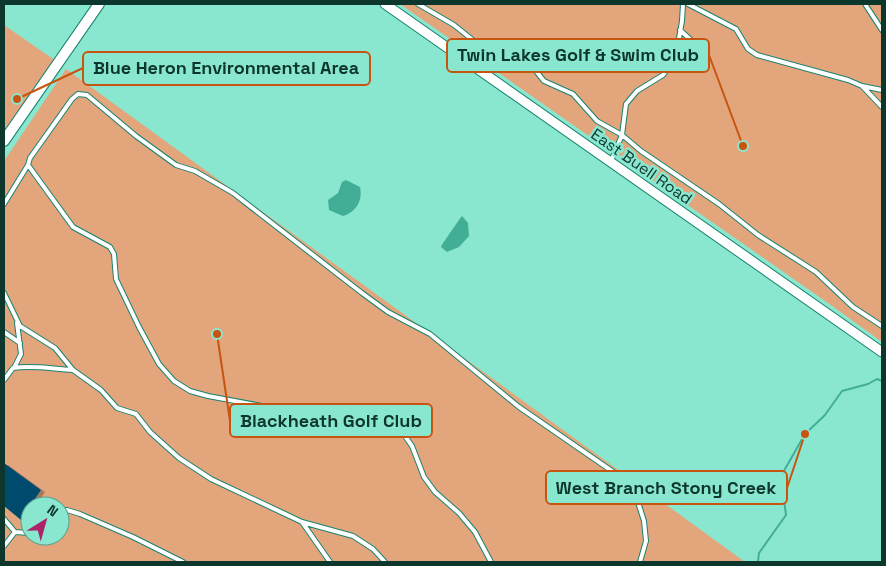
<svg xmlns="http://www.w3.org/2000/svg" width="886" height="566" font-family="'Space Grotesk',sans-serif">
<style>
.green{fill:#e3a67c;fill-rule:evenodd}
.water{fill:#42ae95}
.lines{fill:none;stroke-linecap:round;stroke-linejoin:round}
.stream{stroke:#42ae95;stroke-width:2}
.building{fill:#014c6d;filter:url(#shadow)}
.service-casing{stroke:#18826d;stroke-width:6}
.tertiary-casing{stroke:#18826d;stroke-width:11}
.secondary-casing{stroke:#18826d;stroke-width:12}
.service{stroke:#fff;stroke-width:4}
.tertiary{stroke:#fff;stroke-width:9}
.secondary{stroke:#fff;stroke-width:10}
.labels{text-anchor:middle;stroke-width:5;stroke-linejoin:round;paint-order:stroke}
.street-label{font-size:16px;fill:#0d362d;stroke:#8ae7cf}
.leader{fill:none;stroke:#c75411;stroke-width:2}
.callout-dot{fill:#c75411;stroke:#8ae7cf;stroke-width:2}
.callout{fill:#8ae7cf;stroke:#c75411;stroke-width:2}
.callout-label{font-size:18px;text-anchor:middle;font-weight:bold;fill:#0d362d}
</style>
<defs>
<filter id="shadow"><feDropShadow dx="4" dy="2" stdDeviation="0" flood-color="#0004"/></filter>
</defs>
<rect width="100%" height="100%" fill="#8ae7cf"/>
<path class="green" d="M400,4H882V342L835,308Z
M4,25L56,61L4,137Z
M66,69L745,562H4V161ZM30,506H60V536H30Z"/>
<path class="water" d="M346,180L360,187C363,201 356,212 343,216L329,210L328,200L338,193L342,182Z
M462,216L468,223L469,236L459,247L447,252L441,247C442,244 461,217 462,216Z"/>
<g class="lines">
<path class="stream" d="M758,562L759,553L786,515L781,476L805,434L825,415L842,391L868,384L877,379L882,381"/>
</g>
<path class="building" d="M4,463L41,490L21,520L4,506Z"/>
<g class="lines">
<g class="service-casing">
<path id="service" d="M418,4L454,25L484,49L519,50L544,81L573,94L597,121L622,135L641,151L719,204L758,235L816,272L853,307L882,326
M688,4L736,29L748,49L757,55L848,80L862,86L882,107
M865,4L882,30
M677,47L691,57L696,51L694,43L680,30
M862,86L882,90
M611,161L622,135L626,104L637,91L663,75L676,56L682,21L683,4
M4,204L28,165
M4,293L20,326L55,348L73,370L101,390L117,408L136,414L150,432L179,458L211,479L302,522L353,536L373,549L385,562
M4,332L20,343
M14,368L21,354L17,323
M4,380L13,368C34,365 52,369 73,370
M60,511L67,510L80,514L133,537L183,562
M4,519L15,532
M302,522L330,562
M4,546L15,532L30,533
M491,562L475,532L459,513L435,492L424,477L412,446L405,436L383,417L338,412L321,413L278,409L208,396L190,391L174,381L159,364L139,327L116,279L114,254L110,247L73,227L28,165L30,158L72,99L78,94L87,95L136,136L176,165L195,171L233,193L362,293L388,312L430,334L519,407L622,478L637,499L644,521L646,541L640,562"/>
</g>
<g class="tertiary-casing">
<path id="tertiary" d="M385,4L882,352"/>
</g>
<g class="secondary-casing">
<path id="secondary" d="M4,141L99,4"/>
</g>
<use href="#service" class="service"/>
<use href="#tertiary" class="tertiary"/>
<use href="#secondary" class="secondary"/>
</g>
<g class="labels">
<g class="street-label">
<text transform="translate(642 166) rotate(35)" y="6">East Buell Road</text>
</g>
</g>
<path class="leader" d="M743 146L709 55M17 99L83 68M217 334L230 421M805 434L787 488"/>
<g class="callout-dot">
<circle cx="743" cy="146" r="5"/>
<circle cx="17" cy="99" r="5"/>
<circle cx="217" cy="334" r="5"/>
<circle cx="805" cy="434" r="5"/>
</g>
<g class="callout">
<rect x="447" y="39" width="262" height="33" rx="5"/>
<rect x="83" y="52" width="287" height="33" rx="5"/>
<rect x="230" y="404" width="202" height="33" rx="5"/>
<rect x="546" y="471" width="241" height="33" rx="5"/>
</g>
<g class="callout-label">
<text x="578" y="61">Twin Lakes Golf &amp; Swim Club</text>
<text x="226" y="74">Blue Heron Environmental Area</text>
<text x="331" y="427">Blackheath Golf Club</text>
<text x="666" y="494">West Branch Stony Creek</text>
</g>
<rect width="886" height="566" fill="none" stroke="#0d362d" stroke-width="10"/>
<g transform="translate(45 521) rotate(37)"><circle r="24" fill="#8ae7cf" stroke="#58a08e"/>
<path d="M0-4L9 19L0 12L-9 19Z" fill="#ac2368"/>
<text y="-8" font-size="14" font-weight="bold" text-anchor="middle" fill="#0d362d">N</text>
</g>
</svg>
